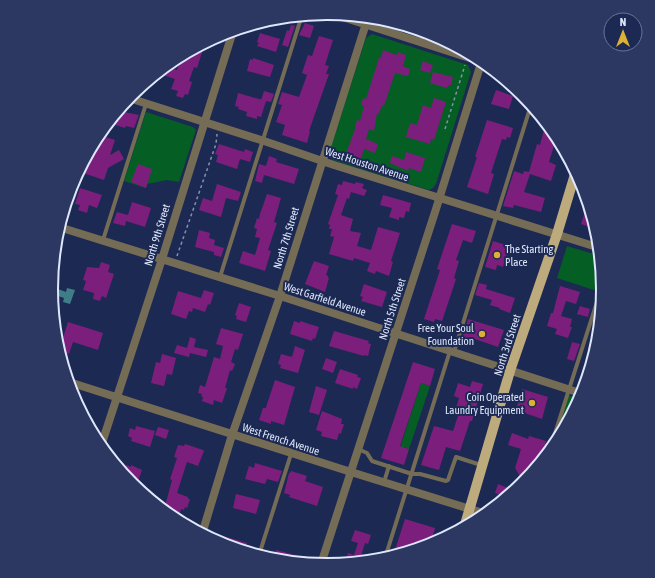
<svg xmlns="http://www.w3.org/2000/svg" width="655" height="578" font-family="'Asap Condensed',sans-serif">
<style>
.green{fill:#055e24}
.water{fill:#3f7e88}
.building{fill:#7c1f7c}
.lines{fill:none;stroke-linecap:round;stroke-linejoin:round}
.path{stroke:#8691af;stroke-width:1.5;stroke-dasharray:3 3;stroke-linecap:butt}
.lane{stroke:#756c56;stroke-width:4}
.street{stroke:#756c56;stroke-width:8}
.primary{stroke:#beab7d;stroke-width:10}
.poi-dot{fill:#ddb133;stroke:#1c2953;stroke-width:1.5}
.labels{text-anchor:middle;stroke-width:4;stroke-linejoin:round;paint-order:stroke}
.street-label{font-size:11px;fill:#dee7fc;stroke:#1c2953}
.poi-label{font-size:11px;fill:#dee7fc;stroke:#1c2953;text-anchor:end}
.rim{fill:none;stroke:#dee7fc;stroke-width:2}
</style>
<rect width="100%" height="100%" fill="#1c2953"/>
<path class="green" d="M372,34L468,65L471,72L436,184L433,188L429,190L333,160L330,157V150L366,38Z
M146,112L193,127L196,130L179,182L167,180L147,184L146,188L124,181Z
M567,246L600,256L602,275L597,291L557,278Z
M421,383L430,386L409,449L404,447L403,450L400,448Z
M568,395L580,399L557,443L551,449Z"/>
<path class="water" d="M53,287L66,292L67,288L75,290L70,304L63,302L64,298L52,294Z"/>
<path class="building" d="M305,23L314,26L310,38L299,35Z
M291,25L295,26L288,47L282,45L287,30L289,31Z
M260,33L280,39L276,52L257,46L259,43L257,42Z
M319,36L333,40L325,65L329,66L326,74H329L309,131H310L307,143L282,135L285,125L276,122L282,105L278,104L282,92L299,97L307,75L302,73L308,55L312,56Z
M205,43L197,68L194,67L189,81L192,82L188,95L185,94L183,98L176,96L178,91L171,89L175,79L157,73L166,67L177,70L182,55Z
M383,50L397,55L398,52L406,55L403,66L410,69L408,76L395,73L384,106H382L379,113H377L374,131L369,129L366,139L378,144L375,153L364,149L361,159L346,154L356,126H355L357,120L360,121L364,106L361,105L363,98L366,99L379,58H381Z
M253,58L274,65L270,77L247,71L250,59L253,60Z
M423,61L433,65L430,73L420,70Z
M433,72L453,77L451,85H448L447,88L430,83Z
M496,90L513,96L509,109L491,104Z
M264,91L274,94L271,102L261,100Z
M238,93L266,101L261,117L257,116V119L246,116L247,112L238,109L239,107L235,106Z
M434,98L446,102L434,140L431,139L430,144L406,137L410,123L417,125L423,105L431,108Z
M119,111L139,115L134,128L126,126L125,128L109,123Z
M487,120L513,128L510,138L507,137L506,140L502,139L491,173L494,174L488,194L467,187L477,157H475Z
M546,122L557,136L549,162L556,165L551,181L530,174L524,192L545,198L541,212L514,205L513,208L503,206L514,171L523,174L524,171L529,172L537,144L540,145Z
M99,135L115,140L110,155L119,150L124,159L108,168L104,180L83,173L87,161L90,162Z
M219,144L244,152L245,149L253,152L250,162L240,159L237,169L216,162L218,155L215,154Z
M406,152L425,158L421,172L409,168L408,171L390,163L392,156L404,160Z
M269,156L277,159L276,162L299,169L294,184L264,175L262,183L255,181L259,164L266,166Z
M138,164L152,169L146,188L131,182Z
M343,181L355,184L356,182L364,184L362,188L367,190L364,196L351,192L349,199L347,198L341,215L353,219L350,231L361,233L357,246L371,250L378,227L400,233L391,261L393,262L389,276L376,271L375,274L367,271L370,263L354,258L353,261L329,254L334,237L330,236L332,229H329L330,225L328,224L338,195L335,194L338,184L342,185Z
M217,184L241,192L238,201L226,198L221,217L199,210L203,198L212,201Z
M80,188L102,195L97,208L89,205L87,213L78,210L80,205L75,204Z
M267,194L281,198L274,222L277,223L268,250L271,251L265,271L239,263L243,251L255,255L260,238L255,237L257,229L254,228L257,218L259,219L260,214Z
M383,195L411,203L409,212L406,211L404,218L399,217V220L389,217L392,208L380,205Z
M132,202L151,208L145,227L126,221L125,226L113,223L117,212L128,215Z
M588,203L593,217L596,229L581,224Z
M452,224L476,231L472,243L463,240L456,260L459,261L454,278L456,279L442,321L435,319L434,322L424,319L440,270L437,269Z
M199,230L210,233L209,238L215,240L214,245L224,248L221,257L214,255V252L195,247Z
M493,241L509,246L503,267L497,265L496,270L485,267Z
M314,261L329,266L326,275L328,276V278H329L325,292L305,284Z
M101,262L110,265L108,272L114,274L106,298L102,296L100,301L93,299L94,293L83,290L86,281L83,280L87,267L99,268Z
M479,283L487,285L486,289L515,298L510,313L499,309L500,308L490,305L492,300L475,295Z
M364,284L387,292L382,307L361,301L363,297L360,296Z
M560,286L580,292L576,304L566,301L561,316L572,319L570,327H572L568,338L555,334L557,329L547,326L551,313H553Z
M204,290L214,293L210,305L208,304L205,312L193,308L192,312L189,311L186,319L171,314L178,291L201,298Z
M239,303L251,307L246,322L236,319L237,316L235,315Z
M580,306L590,309L588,317L577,314Z
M468,319L504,330L498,347L472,338L470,345L461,342Z
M294,321L300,323V321L319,327L315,339L313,338L312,341L290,334Z
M68,322L103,333L98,350L73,342L69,354L59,351L57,344L58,340L62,341Z
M221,328L243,334L238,350L235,349L231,362L235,364L232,371L230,370L225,388H227L222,403L214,400L213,405L202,401L203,397L201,396L202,394L198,393L200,385L205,387L214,357L220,359L223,346L216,344Z
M334,331L369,341L368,343L371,344L368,356L364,355V356L329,346Z
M190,337L196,339L194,347L208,350L206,357L190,353L189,357L174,353L177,345L187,348Z
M572,342L580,344L574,361L567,359Z
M295,346L305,350L298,373L280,368L281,365L278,364L281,354L292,357Z
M162,354L176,358L172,375L167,374L164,386L151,383L156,362L160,363Z
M326,358L337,362L333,373L322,369Z
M413,362L435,369L430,386L421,383L400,446L409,449L404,465L381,458Z
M340,369L358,375L357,377L361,378L357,389L353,387V389L335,383Z
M275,380L295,387L284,425L271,421V424L259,420L263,408H266L267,404Z
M472,381L483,384L472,421H470L460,451L446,447L439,470L421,465L434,426L453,431L458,416L454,414L459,398L454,396L458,383L470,387Z
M316,386L327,390L319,415L309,412Z
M522,389L548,397L542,419L516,410Z
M569,405L576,407L566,425L563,424Z
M322,411L342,419L341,424H344L341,434L339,433L337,440L321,436L322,432L316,430Z
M136,426L155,431L150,447L131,441L132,438L128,436L130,428L135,430Z
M158,427L169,430L166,439L155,435Z
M512,433L528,439L529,436L546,441L539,465L528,478L519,475L515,468L521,449L508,445Z
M185,444L203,450L204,451L198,466L187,462L177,493L188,497V499H190L187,508L185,507L184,510L181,509L178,520L164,510L172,480L170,479L177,458L174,457L178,445L184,446Z
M115,463L125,467L126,465L131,467V465L142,470L136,487Z
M255,463L282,471L278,482L267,479L265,484L245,479L249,466L254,468Z
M291,471L307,476L305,481L323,487L317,506L289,497L290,495L284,493L289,473H290Z
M498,484L515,491L507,497L495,493Z
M236,494L260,500L256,514L233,508Z
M405,519L435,528L432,539L438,541L393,556Z
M355,530L371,535L368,544L365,543L361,556L373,561L345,563L348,553L354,555L358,543L351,541Z
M223,536L247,543L245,551L221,543Z
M276,550L299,556L297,562L273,560Z"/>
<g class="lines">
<path class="path" d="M445,129L465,65
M177,256L216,144L217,134"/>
<path class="lane" d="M421,42L425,31
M103,240L146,104
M220,277L302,15
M454,352C480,270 505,187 531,105
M358,449L367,453L372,461L412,474H420L446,481L448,480L456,457L481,465
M549,452L603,283
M384,482L389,466
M259,555L291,454
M385,558L450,351"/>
<path class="street" d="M330,13L485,63
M129,98L264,141L334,165L600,248
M59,227L280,296L583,394
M69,382L351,472L486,514
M101,446L162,259L233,31
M202,534L232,435L280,296L368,17
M321,564L436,209L482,60"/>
<path class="primary" d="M464,528L510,371L557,234L576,171"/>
</g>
<g class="poi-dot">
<circle cx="497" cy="255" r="4"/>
<circle cx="482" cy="334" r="4"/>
<circle cx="532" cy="403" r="4"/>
</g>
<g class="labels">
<g class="street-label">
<text transform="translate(367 164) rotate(18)" y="4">West Houston Avenue</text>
<text transform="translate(157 235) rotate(-73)" y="4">North 9th Street</text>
<text transform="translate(286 238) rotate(-73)" y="4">North 7th Street</text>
<text transform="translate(325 299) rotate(18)" y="4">West Garfield Avenue</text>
<text transform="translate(392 309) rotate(-72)" y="4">North 5th Street</text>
<text transform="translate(507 345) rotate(-72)" y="4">North 3rd Street</text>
<text transform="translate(281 439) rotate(18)" y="4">West French Avenue</text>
</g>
<g class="poi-label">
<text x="505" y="253" text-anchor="start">The Starting<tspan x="505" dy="13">Place</tspan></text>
<text x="474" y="332">Free Your Soul<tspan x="474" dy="13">Foundation</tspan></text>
<text x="524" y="401">Coin Operated<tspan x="524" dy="13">Laundry Equipment</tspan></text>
</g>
</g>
<path d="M0 0H655V578H0ZM58 289a269 269 0 1 1 538 0a269 269 0 1 1-538 0Z" fill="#2c3861" fill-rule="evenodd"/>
<path class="rim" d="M58 289a269 269 0 1 1 538 0a269 269 0 1 1-538 0Z"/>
<g transform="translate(623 32)"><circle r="19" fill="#1c2953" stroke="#6a7597"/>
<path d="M0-3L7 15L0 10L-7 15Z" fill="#ddb133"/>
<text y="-6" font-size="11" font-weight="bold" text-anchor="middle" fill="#dee7fc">N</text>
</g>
</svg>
